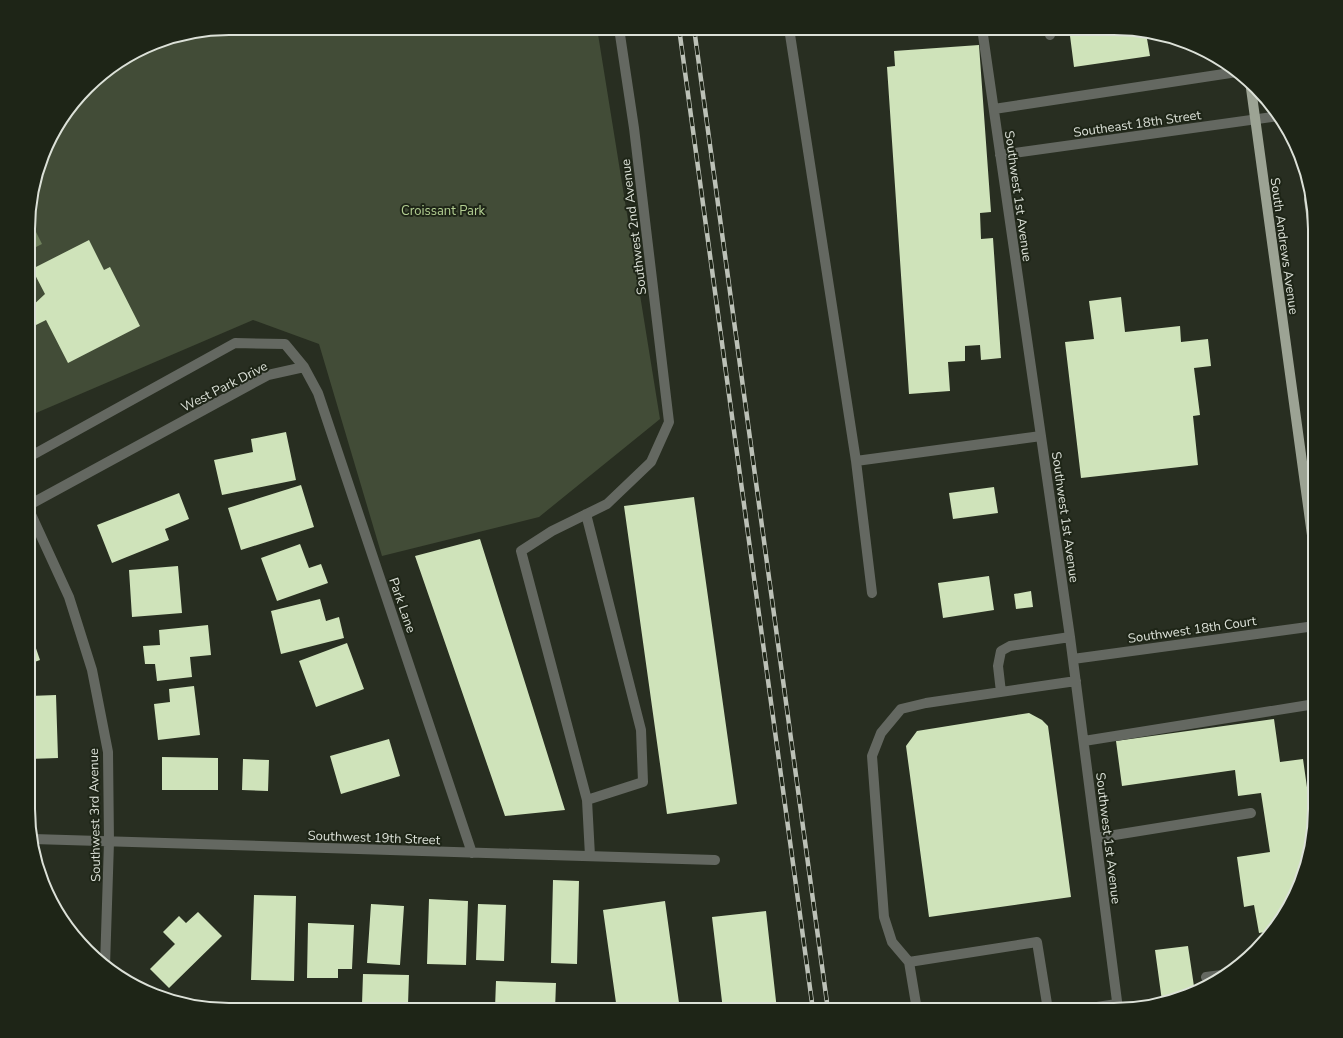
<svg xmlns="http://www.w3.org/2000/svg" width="1343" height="1038" font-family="'Nunito Sans',sans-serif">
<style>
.green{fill:#424c37}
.water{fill:#6e7f5b}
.building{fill:#cfe3ba}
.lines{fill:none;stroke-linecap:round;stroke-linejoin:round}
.minor{stroke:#646861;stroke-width:10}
.major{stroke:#9ca394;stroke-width:10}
.rail-casing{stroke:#bcc1b7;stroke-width:4.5}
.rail{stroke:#1e2517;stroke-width:3;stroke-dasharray:9;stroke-linecap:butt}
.labels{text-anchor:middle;stroke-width:4;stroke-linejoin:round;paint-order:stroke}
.street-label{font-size:13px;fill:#dce1d8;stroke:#1e2517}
.park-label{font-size:13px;fill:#b3cf92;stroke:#1e2517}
.rim{fill:none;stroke:#dce1d8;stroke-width:2}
</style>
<rect width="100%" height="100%" fill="#282e21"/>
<path class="green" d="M229,28H597L660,419L539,517L382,556L319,344L253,320L29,416L30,202L55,129L97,78L164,39Z"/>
<path class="water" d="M30,220L42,244L30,250Z"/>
<path class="building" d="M1069,28H1127L1146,33L1150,56L1074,67Z
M979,45L991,212L980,213L981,239L993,238L1001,358L981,360L980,345L965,346V361L948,362L950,391L909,394L887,67L895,66L894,51Z
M89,240L104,270L110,267L140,326L68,363L46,320L36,325L30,312V308L45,294L32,269Z
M1121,297L1125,332L1180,326L1181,342L1208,339L1211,366L1194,368L1200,415L1193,416L1198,465L1081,478L1065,342L1094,339L1089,301Z
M286,432L296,480L222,495L214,460L253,452L251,439Z
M301,485L314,527L241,550L228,508Z
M994,487L998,513L953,519L949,493Z
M179,493L189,519L165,529L169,540L112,563L97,525Z
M694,497L737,804L667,814L624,506Z
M480,539L565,810L505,816L415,556Z
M300,544L309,568L321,564L328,583L277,601L261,558Z
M178,566L182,613L132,617L129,570Z
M989,576L994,610L943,618L938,583Z
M1031,591L1033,607L1016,609L1014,594Z
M320,599L326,621L339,617L344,638L281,654L271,611Z
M208,625L211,655L190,657L192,677L157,681L155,664H145L143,646L160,645L159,630Z
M29,628L40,660L29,664Z
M347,643L364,689L316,707L299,661Z
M194,686L200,735L158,740L154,704L170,702L169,689Z
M56,695L58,758L29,759V696Z
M1029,713L1042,720L1048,726L1071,897L929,917L906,746L917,731Z
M1274,719L1280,762L1303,759L1313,830L1300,886L1272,931L1259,933L1254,905L1244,907L1237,857L1270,852L1261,793L1238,796L1235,770L1122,786L1116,741Z
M389,739L400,776L341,794L330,756Z
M162,757L218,758V790H162Z
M243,759L269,760L268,791L242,790Z
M553,880L579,881L577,964L551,963Z
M254,895L296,896L294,981L251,980Z
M429,899L468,901L466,965L427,964Z
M665,901L680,1010H617L603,910Z
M371,904L404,906L400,965L367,963Z
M478,904L506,905L504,961L476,960Z
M766,911L777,1010H723L712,917Z
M198,912L222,936L169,988L150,969L175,944L163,932L179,916L186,923Z
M308,923L354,925L352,969H338V978H307Z
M1188,946L1195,993L1162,1001L1155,950Z
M363,974L409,975L408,1005L362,1004Z
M496,981L556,983L555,1010L495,1008Z"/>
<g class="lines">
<path class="minor" d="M789,28L856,461
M982,28L1070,637L1118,1009
M1049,28L1050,35
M994,109L1237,72
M1000,155L1279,116
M29,457L235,343L285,344L304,367L318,393L472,853
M29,505L268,375L304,367
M29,510L69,597L92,670L108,752L109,842L105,966
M586,514L641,730L643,782L587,800
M872,593L856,461L1041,436
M1073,659L1315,626
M1001,692L998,666L1001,651L1010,646L1070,637
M1084,741L1315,704
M1096,838L1251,813
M33,839L715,860
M590,856L587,800L521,551L552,531L607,504L651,462L669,422L634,128L619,28
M909,962L892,942L884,917L872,756L881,733L901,709L926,703L1076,681
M1206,977L1229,974
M917,1010L909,962L1037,942L1048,1010
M1077,1010L1117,1004"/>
<path class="major" d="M1250,81L1315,557
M1309,199L1315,242"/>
<g class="rail-casing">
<path id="rail" d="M679,28L813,1010
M694,28L828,1010"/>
</g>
<use href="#rail" class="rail"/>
</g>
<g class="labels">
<g class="street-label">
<text transform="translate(1137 123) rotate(-8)" y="5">Southeast 18th Street</text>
<text transform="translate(1019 196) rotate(82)" y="5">Southwest 1st Avenue</text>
<text transform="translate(633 227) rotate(-97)" y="5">Southwest 2nd Avenue</text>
<text transform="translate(1285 246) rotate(82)" y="5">South Andrews Avenue</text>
<text transform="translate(224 386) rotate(-27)" y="5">West Park Drive</text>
<text transform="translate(1066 517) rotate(82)" y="5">Southwest 1st Avenue</text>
<text transform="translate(403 605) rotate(71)" y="5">Park Lane</text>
<text transform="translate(1192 629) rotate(-8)" y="5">Southwest 18th Court</text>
<text transform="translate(94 815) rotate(-91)" y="5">Southwest 3rd Avenue</text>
<text transform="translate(374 837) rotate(2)" y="5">Southwest 19th Street</text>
<text transform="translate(1109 838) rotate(83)" y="5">Southwest 1st Avenue</text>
</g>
<g class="park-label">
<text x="443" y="215">Croissant Park</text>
</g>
</g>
<path d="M0 0H1343V1038H0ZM229 35H1114A194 194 0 0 1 1308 229V809A194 194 0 0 1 1114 1003H229A194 194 0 0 1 35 809V229A194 194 0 0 1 229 35Z" fill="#1e2517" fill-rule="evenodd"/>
<path class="rim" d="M229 35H1114A194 194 0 0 1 1308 229V809A194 194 0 0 1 1114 1003H229A194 194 0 0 1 35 809V229A194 194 0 0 1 229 35Z"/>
</svg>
